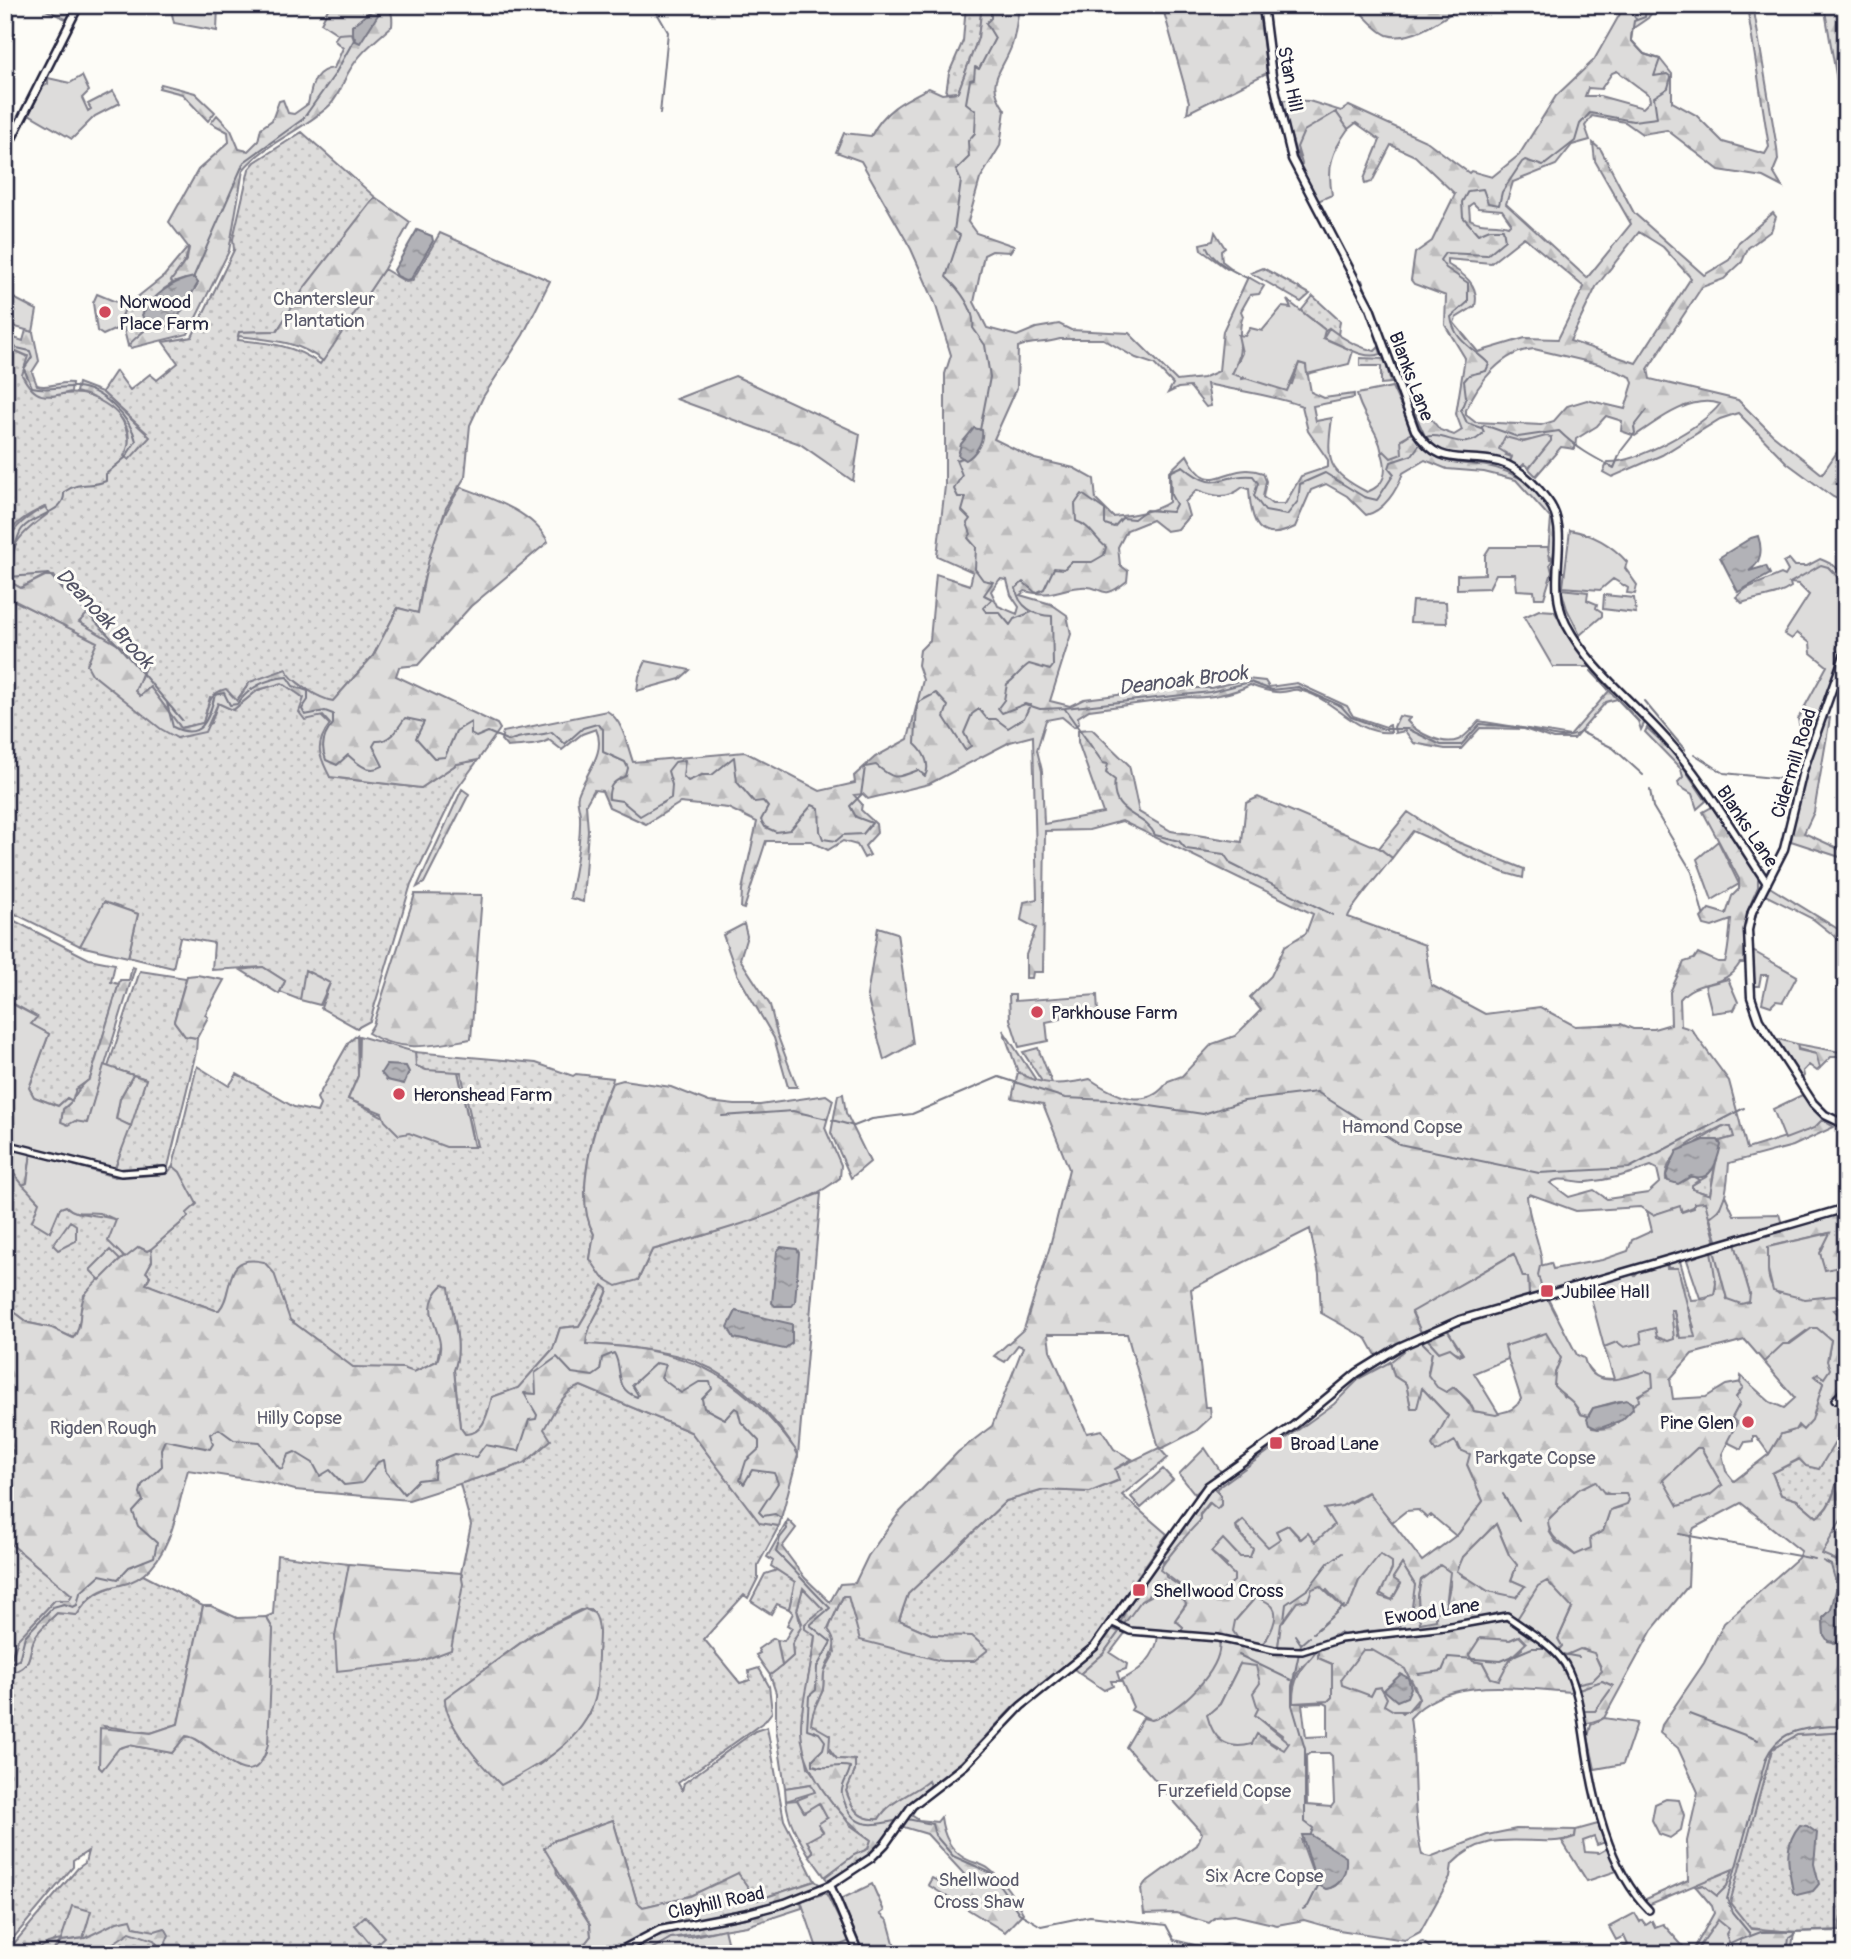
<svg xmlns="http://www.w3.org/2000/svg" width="1851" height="1959" font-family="Pangolin,sans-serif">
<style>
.grass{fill:url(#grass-dots);stroke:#807f8b;stroke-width:2;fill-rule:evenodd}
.forest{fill:url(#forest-firs);stroke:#807f8b;stroke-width:2;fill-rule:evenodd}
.garden{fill:#dddcdb;stroke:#807f8b;stroke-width:2}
.water{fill:url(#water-ripples);stroke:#787885;stroke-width:2}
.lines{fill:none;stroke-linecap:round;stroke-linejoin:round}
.stream{stroke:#787885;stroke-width:2}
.minor-casing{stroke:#22223b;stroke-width:10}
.tertiary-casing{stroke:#22223b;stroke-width:11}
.minor{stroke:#fdfcf7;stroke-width:5}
.tertiary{stroke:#fdfcf7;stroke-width:6}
.poi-dot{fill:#d1495b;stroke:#fdfcf7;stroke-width:2.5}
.labels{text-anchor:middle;stroke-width:6;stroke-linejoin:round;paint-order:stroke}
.street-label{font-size:19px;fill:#22223b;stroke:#fdfcf7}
.park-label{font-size:19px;fill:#5a5a6b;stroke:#fdfcf7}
.poi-label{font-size:19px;fill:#22223b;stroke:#fdfcf7;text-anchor:start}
.water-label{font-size:21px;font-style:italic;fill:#545466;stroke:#fdfcf7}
</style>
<defs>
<pattern id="grass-dots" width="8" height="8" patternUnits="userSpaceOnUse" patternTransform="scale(1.75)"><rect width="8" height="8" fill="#dddcdb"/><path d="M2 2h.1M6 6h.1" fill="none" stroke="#bdbcbd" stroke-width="1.8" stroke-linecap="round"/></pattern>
<pattern id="forest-firs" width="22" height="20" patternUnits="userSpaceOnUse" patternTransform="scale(1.75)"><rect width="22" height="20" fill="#dddcdb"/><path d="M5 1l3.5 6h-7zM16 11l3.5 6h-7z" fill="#bdbcbd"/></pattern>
<pattern id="water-ripples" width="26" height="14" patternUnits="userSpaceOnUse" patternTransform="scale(1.75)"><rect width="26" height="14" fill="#b2b2b7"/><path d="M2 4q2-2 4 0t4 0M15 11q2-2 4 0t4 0" fill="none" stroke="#909096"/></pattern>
</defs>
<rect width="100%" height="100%" fill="#fdfcf7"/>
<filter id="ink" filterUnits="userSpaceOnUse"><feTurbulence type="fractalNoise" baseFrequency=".0143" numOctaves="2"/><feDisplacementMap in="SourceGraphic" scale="14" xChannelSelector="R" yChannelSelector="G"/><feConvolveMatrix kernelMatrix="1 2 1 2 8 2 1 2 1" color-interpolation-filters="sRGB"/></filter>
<g filter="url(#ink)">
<path class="grass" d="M966,5H982L978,38L958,92L946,93L949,73L963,41Z
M302,132L375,197L305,287L277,331L239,332L238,340C270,343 295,345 320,364L384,269L406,282L412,281L440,233L550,281L523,335L483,397L470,425L465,477L446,508L422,586L418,614L398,608L373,656L333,701L322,700L289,676L287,670L250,682L236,701L210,697L203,723L181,728L150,687L140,696L135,691L146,665L144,660L79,622L84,618L72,591H63L54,576H44L21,588L12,583C1,550 26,530 45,507C27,515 13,523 5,541V346L29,357L23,375L52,396C91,387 128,405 129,447L147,433L102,392L116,371L130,390L150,374L157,380L178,363L163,342L192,337L234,250L233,239L249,169L255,162Z
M188,247C189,260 178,269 172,281L173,283L164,289L147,325L149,326L128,346L123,326L126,318L122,316L126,306L164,276Z
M1263,268L1310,294L1301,302L1251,273Z
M1313,296L1340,321L1338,335L1329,328L1325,330L1301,311Z
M1360,358L1385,359L1391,383L1381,384V366H1360Z
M5,596L98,642L87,665L177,738L211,723L218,703L233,710L258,690L282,683L299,694L330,725V777L421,788L457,764L478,760L457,789L411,884L370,1021L357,1028L321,1008L330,983L303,990L300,1000L280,992L285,981L263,967L212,970L214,943L180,937L173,968L128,957L138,914L105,903L80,946L5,909Z
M1408,812L1448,838L1524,869L1523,878L1502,872L1413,831L1392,858L1379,848Z
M5,916L89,959L115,964L111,982L119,984L90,1079L76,1089L72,1101L67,1098L58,1106L34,1097L29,1088L49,1034L30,1024L37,1017L5,999Z
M140,971L186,978L174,1021L185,1036L197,1038L196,1052L168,1167L114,1170L146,1079L108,1067Z
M1003,1030L1038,1083L1018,1072Z
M357,1035L358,1076L348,1099C394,1118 424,1151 477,1146L426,1070L416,1066L415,1052L536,1063L573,1076L576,1074L613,1078C612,1087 606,1094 603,1103C591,1138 575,1201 594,1234L590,1259L638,1280L652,1250L718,1231L821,1193L798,1455C778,1418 736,1378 697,1362C671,1351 614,1345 585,1344C587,1324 602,1309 608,1290L603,1286L579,1326L560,1328L553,1349L518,1388L492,1397C488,1412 484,1435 465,1434L460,1427L454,1370C462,1350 455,1318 449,1297L437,1361L414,1372L352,1367L290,1320L225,1302L219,1310H215L145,1284L150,1276L146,1272L152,1261L151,1249L188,1217L173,1166L197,1066L229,1086L237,1074L294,1107L317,1112L320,1105L317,1098L349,1042Z
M1038,1048L1052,1083H1043L1023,1052Z
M1723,1126L1731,1127L1735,1137L1720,1141L1696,1143Z
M5,1163L39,1202L50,1231L60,1208L66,1206C77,1217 98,1213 117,1220L109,1240L125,1258L84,1295L78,1330L73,1338L52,1328L29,1323L17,1314L5,1312Z
M1715,1165L1710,1195L1692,1189V1185L1706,1177Z
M581,1386L691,1432L760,1522L779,1526L758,1565V1578L748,1598L744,1595L704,1639L740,1683L750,1680L749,1671L759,1668L769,1686L772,1712L765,1721L678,1783L682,1790L684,1783L755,1731L767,1727L784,1820L815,1881L757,1900L710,1887L690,1896L643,1907L637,1902L613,1820L553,1841L557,1874L590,1924L591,1936L577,1954H169C163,1933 153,1932 134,1927L154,1940L163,1951L159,1954H53L55,1940L31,1954H5L78,1868L85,1863L88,1851L73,1861V1867L5,1948V1682L10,1673C37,1665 25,1651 37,1634C42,1626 50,1620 57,1613L77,1615C96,1584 115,1590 143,1575L203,1606L178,1724L151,1733L104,1726L119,1748L129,1745L172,1753L183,1738L191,1736L238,1768L259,1764L266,1753L273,1629L266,1617L273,1614L277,1555L349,1564L346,1587L341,1596L337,1670L368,1665L463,1576L461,1573L471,1525L460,1484C472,1478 504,1473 511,1468C534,1450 556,1391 581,1386ZM580,1610H590L594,1613L590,1714L559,1749L539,1765L445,1699L535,1632Z
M1836,1441L1843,1446C1839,1469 1837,1504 1817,1517L1797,1500L1781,1495L1772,1473Z
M1159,1448L1168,1458L1122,1495L1167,1534L1091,1644L1069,1665L1014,1706L961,1762L930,1786L928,1782C909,1796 891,1800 879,1819C858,1821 852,1808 846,1790L855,1771V1760L837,1759L811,1724L813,1708L823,1690L824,1672L835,1652L828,1630L843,1596H848L861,1640L897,1647L972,1637L933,1635L899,1620L908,1594L1006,1501L1044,1490L1090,1492L1118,1481L1115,1469Z
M5,1539L73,1595L69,1600H55L19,1639L8,1662H5Z
M777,1570L795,1581L789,1609L777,1604L771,1614L751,1601L765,1574Z
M803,1587L824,1609L805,1624L815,1636L801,1728L808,1767L850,1825L871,1840L868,1849L854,1855L825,1877L809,1855L813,1852L807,1841L823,1831L818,1823L827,1818L804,1812L797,1800L807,1796L811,1784L785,1788L776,1728V1693L770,1675L793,1656L792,1644L802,1623L797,1610Z
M1846,1732V1881L1839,1930L1794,1932L1748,1928L1731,1907L1730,1900L1772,1749L1797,1735Z
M1733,1869L1727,1886L1717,1896L1703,1885L1696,1887L1693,1885Z"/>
<path class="forest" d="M372,5H386C392,12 393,16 392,26C375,41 360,52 348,73C342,84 339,96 330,105C304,130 266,142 243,170L229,251L188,334L131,348L128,346C134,338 143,333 149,326L156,329L176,320L198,283L185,279L173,283L171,281L187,259L189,248L169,222L198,170L229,142L228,132L211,123L217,115L231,130L239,149L248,151L258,141L261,128L272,120L279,101L283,100L288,113L294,114L308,104C312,86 313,70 334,68L343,48L334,40L340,32L352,33L354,40L378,6L372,10Z
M982,5L1019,7C1017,19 1016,33 1012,45C1002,73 984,80 1005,110L1000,146L980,179L968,222L976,233L1014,246L1010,252L992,251L984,255L974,302L987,328L1017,336L1036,328L1059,324L1071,330L1129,333L1177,381L1203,378L1219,371L1223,331L1248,277L1264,286L1259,294L1250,295L1241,311L1243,316C1236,334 1244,348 1236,364L1242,379L1251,377L1292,384L1299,363L1306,365L1311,392L1324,398L1354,394V398L1313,406L1316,421L1332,418C1326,462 1327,471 1367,492C1386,485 1388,471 1382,453L1413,432C1433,466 1452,462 1487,466C1513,470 1550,493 1555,521C1557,534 1554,547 1553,559L1548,553L1551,519L1516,480L1484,472L1447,469L1425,460L1403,473C1397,490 1384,511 1366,515L1347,496L1326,484L1311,490L1295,527C1258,545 1251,522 1249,489L1243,487C1227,500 1215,497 1197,490L1185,502L1189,516L1178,529L1166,531L1152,520L1127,530L1118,547L1120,565L1128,571L1127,581C1099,604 1104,584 1081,587C1055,589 1054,598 1025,591L1020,595L1051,604L1067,615L1071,634L1050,701L1070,706L1084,699L1176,688H1211L1247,679L1265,681L1269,687L1297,683L1347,706L1353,716L1386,727L1390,725L1391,732C1354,736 1334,696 1298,690C1293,689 1287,692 1282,692C1271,693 1260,689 1250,685C1235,693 1206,699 1189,697L1089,710L1078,717L1079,723L1074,727L1062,717L1046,720L1037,750L1042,771L1044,824L1103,813L1078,742V730L1092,729L1129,765L1139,812L1171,831L1242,842L1246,803L1258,797L1379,848L1392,858C1384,869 1349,909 1348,917L1425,945L1431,985L1485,1014L1540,1007L1575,1026L1621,1024L1633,1029H1654L1671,1024L1670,992L1684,962L1694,959L1698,953L1718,962H1725C1728,956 1730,929 1731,920L1712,927L1704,925L1701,918L1709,909L1726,914L1732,896L1739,889V879L1703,812L1712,807L1758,875V887L1747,912L1744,963H1740C1724,990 1698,977 1680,999L1681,1026L1691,1029L1729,1081L1747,1149L1811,1129L1822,1120L1834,1127L1793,1146L1729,1163C1727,1182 1728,1211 1707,1217L1705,1202L1681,1212L1680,1207L1653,1215L1640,1207L1576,1211L1530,1194L1527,1196C1528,1217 1537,1235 1541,1256C1544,1268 1538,1280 1543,1293L1529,1297L1528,1277H1523L1513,1254L1412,1313L1421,1332L1377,1357L1367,1339L1321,1313L1319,1274L1310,1229L1191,1289L1205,1407H1210L1211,1417L1196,1431L1163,1448H1159L1127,1334H1048L1050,1350L1087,1433L1102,1430L1114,1449L1132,1459L1115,1469L1119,1480L1090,1492L1044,1490L1006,1501L908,1594L899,1620L933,1635L972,1636L988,1650L974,1661H942L860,1640L848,1596H843L828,1629C841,1646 831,1653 825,1670C822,1677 825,1685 822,1692C817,1704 812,1710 811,1724L830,1735L829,1751L837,1759L855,1760V1771L846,1791C852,1808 858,1821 879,1819C890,1800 911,1795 928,1781L930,1786C889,1816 883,1861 828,1881L825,1877L854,1855L868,1849L871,1840C838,1816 801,1771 801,1728C801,1697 813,1667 815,1636L805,1629V1624L823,1609L803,1588L797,1610L801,1627L792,1644L793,1656L782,1666L777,1640L784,1641L792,1628L787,1625L793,1613L789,1609L795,1582L771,1566L773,1561L767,1557L788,1520L796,1528L782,1547L805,1578L830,1602L840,1584L855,1583L868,1556L899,1513L958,1452L992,1426L1023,1347L1018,1345L1005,1362L994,1356L1024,1329L1050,1246L1069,1169L1043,1104L1012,1098L1018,1072C1042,1087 1063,1085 1090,1079C1115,1096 1148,1112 1168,1081L1182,1076L1212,1044L1235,1036L1261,1010L1250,997L1271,976L1285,946L1306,933L1313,914L1122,821L1089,830L1045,831L1043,972H1033L1032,978H1026V955L1036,928L1021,920L1024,902L1037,899L1033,736L1010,742L929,784L868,799L863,794L854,795L862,804L861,810L876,824L877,833L865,846L870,855L864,858L857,845L843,841L828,850L811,841H766L744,909L741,908L742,890L757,822L728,808L680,803L646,824L609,807L602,791L594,790L586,804L588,830L583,902L570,898C574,871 581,844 580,816C580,810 576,801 578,795C585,773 607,753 596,729L582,734L562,750L549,740C535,747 522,745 507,747L501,740L503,732L607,711C623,720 627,745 633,762L745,752L820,791L855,783L854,776L875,757L908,739L923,680L918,665L920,650L930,640L936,574L970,585L973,572L937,556L945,486V374L951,355L935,303L911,249L861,161L836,152L844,133L871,136C884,110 903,101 929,88L942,94L958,92L978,38ZM1060,339H1103L1136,358L1154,364L1173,384L1168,393L1178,388L1190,387L1206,407L1211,406L1207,384C1238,391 1273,395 1302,406L1308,431L1328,460V467L1301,476L1285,504H1272L1263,497L1266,481L1263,473C1224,459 1211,503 1187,455L1169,472V502C1157,511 1128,516 1113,517L1096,500L1094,479L1074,468L1035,459L994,439L1017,388L1018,347C1032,341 1045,344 1060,339ZM1000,579L1007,580L1011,595L1019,607L1017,614L998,606L991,591ZM1723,1126L1731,1127L1734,1137L1720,1141L1710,1195L1692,1189V1185L1699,1180L1692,1176L1680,1183L1666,1180C1663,1153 1702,1136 1723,1126ZM1651,1166L1657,1169L1660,1182L1648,1193L1607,1199L1594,1190L1569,1197L1550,1183C1560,1175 1574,1183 1587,1182C1609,1180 1631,1174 1651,1166Z
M1162,5H1258L1267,73L1187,113L1189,102Z
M1354,5H1463C1443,18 1412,43 1387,35C1376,31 1363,14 1354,5Z
M1548,5H1657L1648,18L1632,29L1631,40L1644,54L1660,59L1672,74V102L1696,115L1723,142L1765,154L1769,147L1747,6C1728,5 1702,24 1690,5H1753L1777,148L1778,160L1773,172L1782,187L1763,177L1719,170L1667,130L1642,134L1625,122L1592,116L1585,126L1590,140L1572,145L1556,165L1513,182L1506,204L1587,278L1631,224L1595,161L1593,143L1601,150L1634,213L1704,275L1729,260L1739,242L1773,213L1776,217L1771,231L1748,248L1742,262L1724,279L1702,287L1648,369L1650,379L1738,400L1772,434L1822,474L1846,439V503L1833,497L1787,463L1738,413L1720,419L1662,455L1612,477L1603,472L1608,462C1636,463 1704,426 1720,404C1691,394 1658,420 1635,436L1621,431L1622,421L1606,416L1597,426L1576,439L1575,449L1561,447L1536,476L1529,469L1551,437L1520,442L1506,455L1512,457L1510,462C1492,457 1473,459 1455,456C1421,450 1411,414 1400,386L1404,385L1440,430L1454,435L1462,430L1456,414L1465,358L1445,325L1446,296L1414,284L1411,280L1415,253L1432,241L1455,194L1415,156L1391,145L1372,182L1365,184L1364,179L1380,140L1356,123L1348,129L1336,112L1317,125L1297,153L1303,164L1300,166L1280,100L1309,101L1341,111L1349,106L1428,142L1469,173L1471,171L1492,177L1519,155L1556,96L1594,60L1620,14L1614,8ZM1617,71L1649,95L1650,101L1643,108L1600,96H1585L1588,88L1601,89L1612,73ZM1473,203L1478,208L1502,210L1511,223L1508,226C1495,221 1483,227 1470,219L1469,206ZM1639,232L1663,247L1691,278L1636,363L1570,341L1596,287ZM1524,237L1584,287L1558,339L1525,338L1478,352L1454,323L1456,318L1475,306C1480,285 1464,274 1447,264V259L1491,263ZM1534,349L1598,364L1631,377L1633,383L1625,409L1587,400L1567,406L1554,421L1541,425L1475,422L1466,415V410C1478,383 1502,351 1534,349Z
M1824,5H1846L1840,20V98Z
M161,84L195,93L215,112L208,121L182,94L159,88Z
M375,197L410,222L384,269L323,361C296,340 270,340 238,336L239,332L277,331L305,287Z
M1215,232L1225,248L1221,251L1222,261L1231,268L1227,269L1201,250L1200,244L1213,241Z
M1329,328C1343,339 1357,347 1375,351L1379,347L1381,354C1362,361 1341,343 1323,338Z
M26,330L33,332L39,361L32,372L37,385C49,389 59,381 72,383L71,392C45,398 35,400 22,375L28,356L5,346V335L23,341Z
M735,376L860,434L853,481L800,444L676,399Z
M78,383L102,392L150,437L129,460L124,456C142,423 105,398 76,392Z
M461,487C490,498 534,512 548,542L471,606L418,665L399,667L396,676L497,724L500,729L478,760L457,764L421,788L330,777C319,756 314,745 330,724L323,716L305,720L299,712L304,698L282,683L258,690L233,710L218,703L205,732L177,738L161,729L92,674L87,665L97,642L5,596C5,549 0,530 45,507L49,513C25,531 0,549 12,583L21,588L45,576H54L63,591L79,593L89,605V612L79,622L144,660L146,664L135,691L140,696L150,687L181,728L203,723C208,707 208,693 226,689L237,701L250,682L286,669C291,682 320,699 333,701L373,656L398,608L418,613C425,570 435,523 461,487Z
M1789,559L1795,566H1807L1820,559C1833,564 1846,571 1846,586L1828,567L1790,583L1791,587C1777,597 1759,597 1742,603L1736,597L1747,588L1781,574L1785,576L1788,571L1783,562Z
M646,661L690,670L680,679L637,691L639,676Z
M1602,677L1645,722L1641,730L1638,721L1617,699L1606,702L1574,739H1553L1524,729L1480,728L1461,749H1445L1414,743L1405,731L1395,733L1394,727L1399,716L1410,718L1407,721C1417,733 1443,746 1458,740C1466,737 1473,727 1479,721L1570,736L1609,691L1600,678Z
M1830,718L1814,812L1804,833L1846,852V859L1791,841L1794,823L1787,820L1796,784L1802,785L1824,719Z
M1647,728L1674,753L1706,801L1697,809L1692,794L1679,786L1678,782L1683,777L1681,769L1645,732Z
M462,789L469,794L424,883L417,887Z
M1768,886L1846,934V945L1813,919L1763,894Z
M415,894L482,895L471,1039C435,1045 401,1054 368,1033L373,1025Z
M744,924L747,936L740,959L770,1005L777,1034L797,1087H788L774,1038L737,974L723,935Z
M878,927L897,933L913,1044L884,1060L867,996Z
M132,967L135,968L87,1123L68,1125L61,1122L63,1109C75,1101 75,1089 90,1079L120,980H129Z
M197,975L224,980L205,1015L208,1017L197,1038L185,1036L174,1021L187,976Z
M1797,1044L1846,1053V1057H1831L1820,1068L1816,1065V1054L1798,1049Z
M458,1072H461L477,1146H474Z
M133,1075L146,1079L131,1126L116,1120L120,1098Z
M623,1080L671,1087L709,1102L735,1105H760L826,1095L833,1100L825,1128L841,1165L840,1178C796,1213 708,1234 652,1250L638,1280L617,1286L602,1277L590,1259L594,1234C572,1196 595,1121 612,1083Z
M843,1094L846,1113L870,1162L851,1178L831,1133L838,1095Z
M5,1146L31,1153L27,1183L23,1185L5,1163Z
M1846,1211V1307L1834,1310L1846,1322V1512L1833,1534L1831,1559L1846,1564V1590L1839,1586L1831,1610L1823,1618L1824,1635L1834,1643L1846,1644V1732L1797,1735L1772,1749L1730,1903L1751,1929L1794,1932L1791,1954H1739L1741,1939L1730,1944L1732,1954L1726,1934L1729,1928L1700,1952L1705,1954H1687L1695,1947L1714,1913L1712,1906L1696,1887L1703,1885L1717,1896L1727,1886L1733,1869L1648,1905L1644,1900L1688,1880L1687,1841L1698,1792L1678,1748L1660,1733L1662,1725L1704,1663L1724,1623L1798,1558L1801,1551L1741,1503L1694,1528L1690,1539L1688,1586L1652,1630L1604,1718L1586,1724L1583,1711H1595L1613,1686L1602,1681L1576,1690L1575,1684L1601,1667L1594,1654L1583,1649L1562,1657L1558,1651L1562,1646L1558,1639L1572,1608L1527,1607L1517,1619L1497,1613L1464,1623L1400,1630L1398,1617L1412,1597L1415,1585L1402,1564L1393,1578L1401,1583L1392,1600L1359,1581L1349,1606L1344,1609L1327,1590C1296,1606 1282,1610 1278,1647L1262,1644L1267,1639L1256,1597L1235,1621L1239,1640L1181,1632L1183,1627L1175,1620L1186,1605L1151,1587C1150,1601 1131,1614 1122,1627L1119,1625L1128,1606L1213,1487L1221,1495V1504L1217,1509L1209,1503L1200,1514V1521L1174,1555L1163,1562L1166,1577L1196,1597L1227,1565L1211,1552L1223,1538L1236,1553L1246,1541L1236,1526L1244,1520L1276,1531L1288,1525L1300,1539L1307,1533L1296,1492L1351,1503L1369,1492L1422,1561L1458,1534L1483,1501L1458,1444L1436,1452L1431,1445L1448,1416L1423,1389L1417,1408H1411L1406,1384L1394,1376L1390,1362L1404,1351V1347L1420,1340L1432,1352L1428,1372C1447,1382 1464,1392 1474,1411C1490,1414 1512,1417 1521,1399L1504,1346L1547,1332L1561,1358L1555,1373L1563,1396L1571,1399L1580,1414L1588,1416L1592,1428C1623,1434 1631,1401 1645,1390L1640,1373L1619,1379L1598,1390L1585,1364L1597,1378L1614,1379L1604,1347L1617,1341L1641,1343L1639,1332L1671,1320L1670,1310H1674L1678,1336L1694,1327L1686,1302L1666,1263L1680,1261L1691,1300L1706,1299L1716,1289L1711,1256V1251L1714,1250L1727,1299L1750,1294L1735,1244ZM1829,1233L1820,1253L1824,1270L1779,1294C1764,1285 1769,1263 1768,1247ZM1806,1331L1831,1340L1827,1361L1815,1377L1823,1383C1814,1405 1808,1431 1781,1434L1769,1454L1734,1481L1726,1471L1722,1454L1737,1423L1732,1418L1740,1403L1736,1397L1744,1387L1742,1382L1726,1385L1706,1397L1673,1399L1670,1379L1692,1354L1745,1340L1764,1362C1778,1349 1791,1343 1806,1331ZM1836,1441L1843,1446C1839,1468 1838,1504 1817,1517L1797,1500L1781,1495L1772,1473L1799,1459L1806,1466L1819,1469ZM1697,1448H1701L1722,1485L1663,1481ZM1587,1487L1613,1495L1621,1507L1610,1510L1603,1531L1590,1537L1575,1555L1556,1542L1549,1531C1554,1515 1570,1491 1587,1487ZM1496,1524L1509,1555L1517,1565L1511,1580L1524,1586L1484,1589L1477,1582L1462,1576L1463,1557ZM1431,1574L1451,1581L1446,1606L1420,1623L1418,1596L1421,1580Z
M70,1221L76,1225V1241L58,1250L53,1245Z
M139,1247L147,1251L151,1249L152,1261L146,1272L150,1276L146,1284L215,1310H219C235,1293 221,1252 264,1262L274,1273L290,1320L353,1367L403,1368L414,1372L437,1361C451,1333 413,1313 443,1285L449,1287C451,1313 464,1345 454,1370L460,1427L465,1434C484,1435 488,1412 492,1397L518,1388L553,1349L560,1328L579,1326L603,1285L608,1289C602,1309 587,1324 586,1344C684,1349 734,1368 795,1449L798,1455L779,1526L760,1523L691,1432L581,1386C563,1390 553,1414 544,1429L551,1440L525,1463L409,1500L295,1490L265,1482L188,1470C178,1503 173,1551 144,1574C119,1594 100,1577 77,1615L57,1613C50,1620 42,1627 37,1634C25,1651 37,1666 10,1673L5,1682V1710V1662L13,1656L18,1639L55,1600H69L72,1595L5,1539V1468L13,1451L5,1444V1312L13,1311L29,1323L52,1328L73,1338C84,1326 77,1308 85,1295C89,1287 130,1250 139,1247Z
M1447,1329L1463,1355L1453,1351L1439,1352L1428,1340L1429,1336Z
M349,1564L461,1573L463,1584L451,1650L419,1662L337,1671L335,1636Z
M203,1606H211L237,1618L266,1617L273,1629L268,1744C253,1806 212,1738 186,1736L172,1753L129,1745L119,1748L102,1770L99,1767L100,1728L151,1733L178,1724Z
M585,1609L594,1613C602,1625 598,1642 598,1656C597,1670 599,1686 595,1699C583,1742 537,1766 501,1785C483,1767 444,1724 445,1698L536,1632Z
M1494,1619C1527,1619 1566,1661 1572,1692C1521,1689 1448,1674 1410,1718C1417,1763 1411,1811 1422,1855L1430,1857L1487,1835L1516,1829L1576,1830L1575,1837C1535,1851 1491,1823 1452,1864L1450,1878L1420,1932L1405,1940L1339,1930L1304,1920L1277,1925L1234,1915L1216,1917L1209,1923L1176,1913L1144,1914L1141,1889L1145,1883L1197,1845L1202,1833L1126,1747L1143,1718L1151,1720C1175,1714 1224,1667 1219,1641L1281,1653L1315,1651C1312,1661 1306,1662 1300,1669C1292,1678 1293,1692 1294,1703L1328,1701L1332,1697V1664L1318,1658V1650C1373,1628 1436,1634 1494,1619ZM1519,1636L1522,1649C1510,1658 1503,1669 1491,1678L1483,1663L1473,1661L1469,1655L1480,1639L1510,1640ZM1364,1652C1392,1654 1412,1673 1419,1698L1416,1705L1403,1713L1387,1698L1381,1687L1375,1688L1347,1671ZM1240,1664L1255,1715L1282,1735L1276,1747L1257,1734L1253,1737L1208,1715L1220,1704ZM1324,1703L1328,1705V1736L1306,1737L1302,1704ZM1310,1753H1329L1332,1756L1334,1803L1331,1807L1307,1805L1306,1756ZM1301,1840L1346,1861C1344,1875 1341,1887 1326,1889L1317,1884Z
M1112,1629L1119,1632L1103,1654L1080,1674L1074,1669Z
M811,1784L815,1792L786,1801L785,1788Z
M1666,1799L1679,1800L1684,1815L1681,1830L1670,1838L1659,1834L1652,1820L1655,1804Z
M908,1813L919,1820L937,1822L941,1817C943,1833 949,1849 964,1858C972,1863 982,1863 989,1869C1002,1879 1016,1899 1023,1913L1005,1932L928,1885L932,1878L953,1889L964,1874L927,1834L900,1826Z
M613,1820L637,1902L643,1907L690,1896L738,1873L757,1900L815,1881L822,1886L800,1894L802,1908L747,1926L671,1938L645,1954H618L615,1950L608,1954H577L591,1936L590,1924L544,1848L553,1841Z
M131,1919L134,1927L155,1931L165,1928L169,1935L166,1942L169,1954H164L154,1940L130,1932L100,1952L53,1954L52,1951L61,1941L85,1938L117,1922Z"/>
<path class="garden" d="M35,5H75L68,20Z
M170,5H218L217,31L174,23Z
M330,5H372V10L352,26V33L338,34L321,23Z
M82,76L89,91L82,98L88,111L91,109L88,104L113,91L120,103L95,116L72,139L29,114L43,87L48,84V78L70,83Z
M1336,112L1348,129C1331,153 1327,167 1332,195L1318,201L1300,166L1302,164L1297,147L1304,131Z
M6,294L37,310L33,332L5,324Z
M97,294L126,306L122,316L127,318L123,326L103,335L97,331L93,303Z
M1287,300L1325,330L1323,338L1353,351L1349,364L1307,374L1306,365L1299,363L1287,391L1232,374L1242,353L1238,335L1245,336L1250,328L1262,331L1282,307L1291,308Z
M1392,387L1413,432L1401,439L1402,454L1391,458L1384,451L1382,453C1378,429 1360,414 1357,394Z
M1546,436L1551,437V441L1529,468L1524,464L1520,468L1510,462L1512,457L1499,449L1505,437L1524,442Z
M1570,530C1593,534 1611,544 1627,562L1625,568L1637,585L1635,594L1627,593L1628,588L1613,579L1600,590L1563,587Z
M1490,547H1548L1550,559H1553L1550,564L1552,572L1544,598H1535L1534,591L1517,590L1515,574H1496L1489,588L1457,589V575L1485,574V555Z
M1821,565L1828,567L1846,586V633L1836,648C1845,665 1814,734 1806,753L1798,719L1827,666L1811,653L1810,643L1797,633L1792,639L1784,634L1809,595L1798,584L1790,583Z
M1561,589L1588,592L1587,600L1597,604L1596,608L1602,612V616L1580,635L1567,609Z
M1604,595L1634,598L1636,613L1603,609Z
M1412,601L1446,602L1447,623L1410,622Z
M1539,610L1554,611L1590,667H1553L1524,617Z
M1718,841L1739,884L1712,900L1697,859Z
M104,902L138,914L128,957L80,946Z
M1751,950L1797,976L1783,1002L1776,1001L1771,1006L1762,1003L1768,975H1761L1759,986H1755Z
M263,967L285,981L279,994L241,970Z
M305,970L330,983L320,1005L300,1000Z
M1728,979L1738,1002L1734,1010L1712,1013L1705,985Z
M1009,995H1015V1001L1097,995L1098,1014H1061V1019L1046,1022L1048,1041L1019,1047L1010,1019Z
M5,1000L37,1017L31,1024L49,1034L29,1088L34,1097L58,1106L67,1098L72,1101L63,1109L61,1122L68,1125L75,1121L87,1123L104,1065L133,1075L120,1098L116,1119L131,1126L114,1170L5,1142Z
M359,1036L415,1052L416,1066L426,1070L458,1072L474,1147H446L409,1133L399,1135L385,1121L382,1113L348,1099L358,1076Z
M1778,1039L1797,1044L1798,1050L1816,1054L1820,1068L1817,1071L1809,1065L1803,1071L1804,1076L1801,1079L1775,1040Z
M1802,1095L1824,1118L1814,1128L1785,1139L1773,1109Z
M31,1153L115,1177L167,1174L173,1166L180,1172L197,1204L187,1213L188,1217L151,1249L147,1251L139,1247L125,1258L108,1241L116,1220C111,1218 104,1214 99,1213C85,1211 76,1216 66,1206L60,1208L50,1232L32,1221L39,1202L23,1185L27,1183Z
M1725,1195L1734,1215L1779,1214L1782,1224L1718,1243L1710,1217L1719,1210Z
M1705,1202L1716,1243L1543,1293L1538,1275L1540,1266L1551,1263L1553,1269L1602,1260L1628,1251L1632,1240L1652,1231L1647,1211L1653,1215L1680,1206L1682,1212L1694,1208V1203Z
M1830,1233L1820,1253L1825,1270L1840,1267L1843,1295L1805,1299L1773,1291L1768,1270V1247Z
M1735,1244L1750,1294L1749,1302L1741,1304L1727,1299L1714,1250Z
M110,1250L120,1260L100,1280L90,1270Z
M1711,1251L1716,1283L1714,1295L1700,1298L1687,1260Z
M1514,1254L1523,1277H1528L1529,1297L1421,1332L1412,1312Z
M1666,1263L1667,1268H1678L1695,1337L1680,1338L1674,1310H1671L1674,1339L1668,1341L1657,1337L1655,1328L1640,1332L1642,1343L1624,1347L1617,1342L1604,1347L1588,1287L1633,1274L1635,1276L1639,1272Z
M1548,1299L1577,1355L1584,1358C1592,1390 1623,1379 1646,1371L1652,1373L1653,1387L1638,1395L1639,1401L1633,1405L1619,1401L1593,1408L1588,1416L1580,1414C1575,1400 1564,1397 1554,1386L1555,1373L1561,1358L1546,1333L1505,1346L1508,1359L1474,1373L1499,1414L1496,1415L1474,1411L1469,1401L1454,1387L1446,1392L1437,1387L1428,1375L1432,1352L1420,1340L1429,1336L1428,1340L1439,1352L1450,1348L1460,1356L1463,1354L1447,1329Z
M1812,1328H1817L1831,1340L1827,1361L1830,1369L1824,1378L1818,1374L1815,1376L1823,1383L1812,1420L1803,1430L1798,1425L1795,1430L1781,1434L1769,1454L1756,1436H1753V1441L1745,1442L1741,1449L1727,1442L1737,1423L1732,1418L1740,1403L1736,1398L1743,1387L1740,1383L1741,1376L1770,1402L1784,1408L1795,1398L1764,1362L1783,1344H1790Z
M1390,1362L1394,1376L1406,1384L1411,1408H1417L1422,1388L1448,1416L1432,1445L1436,1452L1455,1441L1460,1450L1470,1454L1467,1465L1483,1501L1458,1534L1456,1536L1431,1515L1427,1518L1418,1510L1406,1511L1392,1522L1368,1492L1342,1506L1324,1509L1334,1525L1315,1542L1308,1533L1301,1539L1288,1525L1276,1531L1280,1539L1268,1547L1243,1520L1236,1526L1237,1531L1253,1549L1250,1557H1240L1223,1539L1211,1552L1234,1575V1581L1214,1598L1201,1592L1196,1597L1160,1570C1163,1562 1193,1527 1200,1521V1515L1210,1503L1217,1509L1221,1505V1495L1216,1489L1334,1404L1360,1378Z
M1205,1448L1221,1472L1195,1494L1179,1474Z
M1697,1448H1701L1722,1485L1710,1495L1678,1506L1663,1480Z
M1163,1469L1173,1480L1141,1508L1131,1497Z
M1595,1481L1605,1494H1626L1629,1500L1627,1504L1610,1510L1603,1531L1590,1538L1591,1548L1575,1555C1562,1542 1549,1540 1548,1520L1579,1489Z
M1496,1524L1509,1555L1517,1565L1511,1580L1525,1586L1516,1597L1488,1591L1457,1571L1463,1557Z
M1846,1528V1564L1822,1554L1833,1534Z
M1380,1554L1392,1562V1569L1379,1596L1392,1600L1401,1584L1393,1578L1402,1564L1415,1585L1411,1614L1398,1617L1400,1630L1367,1631L1345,1636L1340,1633L1309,1647H1278L1281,1624L1297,1602L1308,1600L1312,1589L1320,1586L1344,1609L1349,1606L1359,1581Z
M1440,1565L1450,1572L1446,1606L1436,1613V1620L1420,1623L1418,1596L1421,1580Z
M1156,1581L1184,1601L1186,1604L1175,1620L1183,1627L1181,1632L1122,1627L1141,1601L1151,1596V1587Z
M1547,1581L1572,1608L1558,1639L1562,1646L1558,1650L1517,1619L1538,1586Z
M1256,1597C1261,1599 1269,1602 1272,1606C1281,1616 1269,1637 1262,1644L1239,1640L1233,1631L1235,1621Z
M1117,1629L1125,1633L1110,1653L1127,1664L1126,1669L1117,1672L1120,1681H1111L1113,1686L1104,1690L1080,1674L1103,1654L1119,1632Z
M1158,1636L1219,1641C1225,1669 1176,1714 1151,1720L1131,1710L1133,1707L1121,1680C1139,1672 1156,1657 1158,1636Z
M1519,1636L1526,1643L1511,1657L1499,1680L1491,1678L1483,1663L1473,1661L1469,1655L1480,1638L1510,1640Z
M774,1638L777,1640L782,1666L770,1675L756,1655L760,1653L758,1649Z
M1580,1649L1594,1653L1602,1671L1593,1680L1575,1684L1562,1657Z
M1318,1650V1658L1332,1664V1697L1328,1701L1293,1703C1292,1677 1303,1667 1318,1650Z
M1363,1650H1372L1405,1669L1419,1698L1408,1711H1394L1384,1705L1387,1698L1381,1687L1375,1688L1371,1696L1342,1685L1341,1679Z
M1240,1664L1256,1666L1260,1683L1253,1693L1258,1709L1255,1715L1289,1743L1284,1750L1257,1734L1252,1744C1226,1751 1213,1739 1207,1715L1220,1704Z
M1602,1681L1613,1686L1595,1711H1583L1576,1690Z
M1604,1718L1637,1723L1623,1764L1595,1769L1588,1737L1591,1725Z
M797,1800L804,1812L819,1803L827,1818L818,1824L823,1832L807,1841L813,1852L809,1855C798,1837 788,1822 786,1801Z
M1598,1824L1606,1842L1597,1845L1594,1837L1583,1841L1585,1852L1599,1853L1608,1848L1617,1871L1587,1881L1562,1841L1575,1837L1576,1830Z
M872,1884L884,1911L880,1914L888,1921L897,1954H864L841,1899Z
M826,1893L850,1941L819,1954L801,1901Z
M72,1906L91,1911L83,1938L61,1941L52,1951L53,1954H31L48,1943L61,1940Z
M1635,1913L1640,1922L1642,1920L1646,1925L1652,1921L1655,1927L1663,1924L1689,1953L1610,1954L1628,1945L1624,1936L1616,1940L1609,1927Z
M365,1916L384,1937L373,1947L355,1925Z
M1718,1920L1729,1929L1726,1934L1732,1954H1705L1698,1949Z
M724,1929L730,1954H643L671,1938L690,1937Z"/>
<path class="water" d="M378,6L381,10L360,43L354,40L352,26Z
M417,230L432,236L433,241L411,279L406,280L397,276L394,270Z
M194,277L198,283L174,324L156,329L147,325L142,315C153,295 172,281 194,277Z
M974,428L982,430C984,442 975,455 966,460L958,455L961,444Z
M1758,536C1763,550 1761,563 1749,571L1766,566L1770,574L1738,592L1720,557L1751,538Z
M386,1065L406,1066L409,1072L404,1084L387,1080L381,1073Z
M1704,1140H1718L1721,1145C1717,1163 1711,1183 1691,1176L1678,1184L1668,1181L1666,1175L1677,1151Z
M781,1247L797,1249L799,1253L795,1302L792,1306H775L772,1303L777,1251Z
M736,1311L792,1324V1343L784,1349L734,1338L728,1327Z
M1626,1400L1632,1403L1633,1409L1622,1420L1598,1429L1589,1425L1587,1419L1593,1408Z
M1837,1586L1846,1590V1644L1828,1641L1824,1635L1823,1618L1831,1610Z
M1401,1674L1408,1678L1411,1688L1407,1697L1397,1701L1384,1690Z
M1800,1825L1807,1826L1817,1833L1814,1864L1819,1884L1813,1891L1797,1895L1793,1892C1789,1867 1782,1846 1800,1825Z
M1302,1835H1311L1346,1857C1347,1872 1342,1886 1326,1889L1317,1884Z"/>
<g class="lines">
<path class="stream" d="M658,5L657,13L668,32L660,114
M1627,5L1636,19
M1646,5L1645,17L1634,21L1631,40L1644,54L1660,59L1654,76L1667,74L1671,77L1668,88L1654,97L1657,118L1633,121L1590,113L1580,124L1575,141L1543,166L1525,160L1522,162L1502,192L1499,205L1488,203L1483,189L1468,191L1462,202L1463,217L1478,234L1490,229H1503L1505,240L1487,255L1445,253L1440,260L1446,268L1468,283V302L1451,317C1454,342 1475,349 1489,364L1486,371L1469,375L1464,381L1466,397L1461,410L1467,423L1481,428L1484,425L1518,437L1559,431C1576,448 1593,457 1614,468L1621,451L1635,433L1634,427L1647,410
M1694,5L1701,12L1710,8V5
M1207,247C1213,262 1233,271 1247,278
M193,278L244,162L303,119L335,74L355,38
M1362,280L1400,380
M5,341L17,348L30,351L32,357L24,369L32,387C48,391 60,386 76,387C101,388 131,418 136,441L125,458L106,474V481C90,488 81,480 64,492C66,514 34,513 22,529C14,540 12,564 8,577L49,574L118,645L182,720
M1402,385L1425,436
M980,430L990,377L985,345L973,328C976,310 959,289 946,277L960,235L954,231L961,181L956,170L969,157L968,141L975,133L976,111L966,103L970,80L974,79L975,67L979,69L995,38L986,23L991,18V5
M1425,437L1412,455L1391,462L1389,468L1394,474L1377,500L1364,497L1325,473L1300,484L1298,501L1287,515L1265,511L1254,496L1258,483L1253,476C1217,473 1218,496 1183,466L1170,472L1171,495L1176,504L1172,512L1146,510L1134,519L1122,518L1114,527L1105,524V510L1082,494L1075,504L1076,521C1091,526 1094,538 1106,547L1104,555L1092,562H1071L1064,569L1054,568L1044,589L1036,593L1023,582L1016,588C1018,607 1035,616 1052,616L1053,666L1050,670L1029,664C1020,670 1016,678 1007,684L1004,700L998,708L1002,713L1025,704L1040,709L1065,708L1210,692L1250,682L1272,690L1298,687L1341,706L1351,717L1384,729H1408L1441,745H1461L1480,724C1495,726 1512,725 1526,729C1545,733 1563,743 1581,732L1613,748L1643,775
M1426,437C1445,431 1466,455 1484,432L1482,428
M963,458L956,460L962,475L954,489L958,497H966L962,511L970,519L967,523L971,534L968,538L976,547L975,569L983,580L993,582L984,595L992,599L983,608L986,612H999L1010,625L1014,619L1032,612
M1591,671L1639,722
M1644,701L1685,750
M167,703L173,727C203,742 209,717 215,695L224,693L230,705L237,704C250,687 265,679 287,677L293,686L308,691V700L302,709L305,715L325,711L333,714V724C323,735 320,746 326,760L337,765L348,755C359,765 369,774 383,766L373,746L376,741C390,742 398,728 405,718L424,722L416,738L434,758L445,757L456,731L471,722V734L476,737L488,732L509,741C522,734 537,737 552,732L565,744L583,728L597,724L603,729V752L625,762L628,768L626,776C614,781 608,785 609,799L622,801L640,816L671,798L672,785L668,771L675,762L685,760L683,776L688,781L702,775H712L734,757L737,782L754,802L763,801L768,807L761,820L765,827L776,832L790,830L812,805L819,808L820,831L823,839L836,841L843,835L863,834L872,823L856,817L850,806L861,795L865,767L876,765C894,780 895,779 918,770L925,776C931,765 924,752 915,744L917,703L936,693L948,706L944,717L965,750L971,746L964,733L972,714L979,709L987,719H996L1008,728L1024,718L1030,705
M1065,709L1103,763L1108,764L1106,773L1115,780C1109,816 1145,813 1155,835L1179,841L1186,849L1224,854L1231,864L1333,915
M1694,754L1724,773L1794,780
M1650,790L1653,807L1692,872L1703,914
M1601,1025L1613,1024
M722,1116L793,1111L827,1119
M832,1120L854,1126L872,1119L912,1114L999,1077L1065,1098L1111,1100L1203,1114L1244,1101L1317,1092L1399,1144L1539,1173L1629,1168L1744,1108
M1503,1494L1519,1520
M786,1523L787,1529L780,1538L776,1552C794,1569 812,1591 830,1608L810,1625L831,1642L817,1667L816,1690L809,1696L807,1729L819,1733L825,1741L823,1749L813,1759V1765C826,1771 837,1763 850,1767C850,1775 840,1785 842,1794C851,1829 868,1827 898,1820
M1679,1534L1815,1559
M1823,1561L1831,1565L1837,1586
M1284,1620L1286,1604L1308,1589L1328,1563L1342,1553
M1313,1633L1344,1606
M1295,1635L1301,1644
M1309,1637L1301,1644L1292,1686V1705L1305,1749V1822L1313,1828L1311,1834
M1562,1654L1579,1657
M1239,1655L1291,1680
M5,1664L19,1660L25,1636L53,1607L64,1604L73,1607L77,1605L80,1593L100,1575L118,1579L129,1567L154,1557L157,1543L138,1526L133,1512L143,1501L140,1493L142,1485L162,1466L161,1449L165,1440L210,1449L213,1444L210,1434L219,1429L234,1440L260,1442L279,1468L282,1469L288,1455L295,1452L313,1463L320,1476L330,1470L344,1485L362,1483L378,1462L384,1460L386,1472L404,1494L418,1480L434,1478L435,1462L454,1454L476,1457L485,1445L519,1451L529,1420L536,1419L537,1415L524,1393L536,1394L535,1373L557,1357L572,1373L593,1376L600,1371L602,1358L614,1353C624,1370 613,1389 637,1397L638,1395L632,1385L656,1363L666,1365L661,1378L681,1393L699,1382H710L712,1389L702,1399L704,1408L725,1419L735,1408L738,1410L741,1422L759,1441V1449L746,1461L740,1480L744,1484L752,1470L774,1473L778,1483L759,1512L763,1516L775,1514L782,1519
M1418,1674L1442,1671L1448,1657L1501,1661L1532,1648H1545
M1689,1714L1758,1740
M1837,1726L1846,1727
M907,1819L932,1824L935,1835L953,1856L991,1873L1019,1913L1041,1926L1090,1916L1166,1925L1174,1940L1215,1950L1228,1943L1285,1954
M1303,1909L1308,1906L1318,1886
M1750,1934L1732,1912L1727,1899L1766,1758C1779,1729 1807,1727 1837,1726L1846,1652
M1740,1940L1761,1932L1846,1931
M1415,1954L1419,1943L1423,1942L1437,1954
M1787,1954L1789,1938L1795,1934"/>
<g class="minor-casing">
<path id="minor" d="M5,1144L121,1173L164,1170
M1835,1400L1846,1389
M1113,1623L1130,1631L1218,1638L1274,1650L1302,1651L1340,1639L1445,1627L1507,1616C1526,1630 1552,1644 1565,1664C1578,1687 1581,1716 1585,1742C1593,1797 1608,1869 1649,1910"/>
</g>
<g class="tertiary-casing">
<path id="tertiary" d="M1263,5L1272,76L1292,159L1370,308L1415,430C1440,469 1462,453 1499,462C1519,467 1536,485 1548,501C1573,534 1544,581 1566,624C1590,670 1633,701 1667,740C1705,782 1735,836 1767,883
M5,152L79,5
M1846,650L1803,771L1784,849L1752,912L1748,930L1751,997L1759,1020L1813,1103L1825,1115L1846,1125
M830,1885L859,1954
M614,1954L660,1930L748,1913L785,1903L830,1885L871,1858L885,1844L912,1806L965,1765L1021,1706L1094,1647L1208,1486L1293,1426L1357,1373L1399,1347L1460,1320L1846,1208"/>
</g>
<use href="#minor" class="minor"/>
<use href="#tertiary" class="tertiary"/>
</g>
</g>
<g class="poi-dot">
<circle cx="105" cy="312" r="7"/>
<circle cx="1037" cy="1012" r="7"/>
<circle cx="399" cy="1094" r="7"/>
<rect x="1540" y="1284" width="14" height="14" rx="3.5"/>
<circle cx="1748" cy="1422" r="7"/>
<rect x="1269" y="1436" width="14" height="14" rx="3.5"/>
<rect x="1132" y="1583" width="14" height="14" rx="3.5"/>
</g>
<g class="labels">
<g class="street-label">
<text transform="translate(1291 79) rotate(79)" y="7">Stan Hill</text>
<text transform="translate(1412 376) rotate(69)" y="7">Blanks Lane</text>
<text transform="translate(1793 763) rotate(-73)" y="7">Cidermill Road</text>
<text transform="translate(1748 826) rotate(56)" y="7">Blanks Lane</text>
<text transform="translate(1432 1611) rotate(-9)" y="7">Ewood Lane</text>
<text transform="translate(716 1902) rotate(-12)" y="7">Clayhill Road</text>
</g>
<g class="park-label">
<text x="324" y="305">Chantersleur<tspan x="324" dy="22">Plantation</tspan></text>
<text x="1402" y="1133">Hamond Copse</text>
<text x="299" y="1424">Hilly Copse</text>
<text x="103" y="1434">Rigden Rough</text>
<text x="1535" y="1464">Parkgate Copse</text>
<text x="1224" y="1797">Furzefield Copse</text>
<text x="1264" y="1882">Six Acre Copse</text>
<text x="979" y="1886">Shellwood<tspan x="979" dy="22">Cross Shaw</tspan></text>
</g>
<g class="poi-label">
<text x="119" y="308">Norwood<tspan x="119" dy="22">Place Farm</tspan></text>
<text x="1051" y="1019">Parkhouse Farm</text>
<text x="413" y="1101">Heronshead Farm</text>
<text x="1561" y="1298">Jubilee Hall</text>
<text x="1734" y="1429" text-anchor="end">Pine Glen</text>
<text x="1290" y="1450">Broad Lane</text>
<text x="1153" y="1597">Shellwood Cross</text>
</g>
<g class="water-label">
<text transform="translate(105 618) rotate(46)" y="7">Deanoak Brook</text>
<text transform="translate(1183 680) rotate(-7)" y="7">Deanoak Brook</text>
</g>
</g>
<rect width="1851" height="1959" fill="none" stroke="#fdfcf7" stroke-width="28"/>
<rect x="14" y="14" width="1823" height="1931" fill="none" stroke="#22223b" stroke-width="2.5" filter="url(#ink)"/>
</svg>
